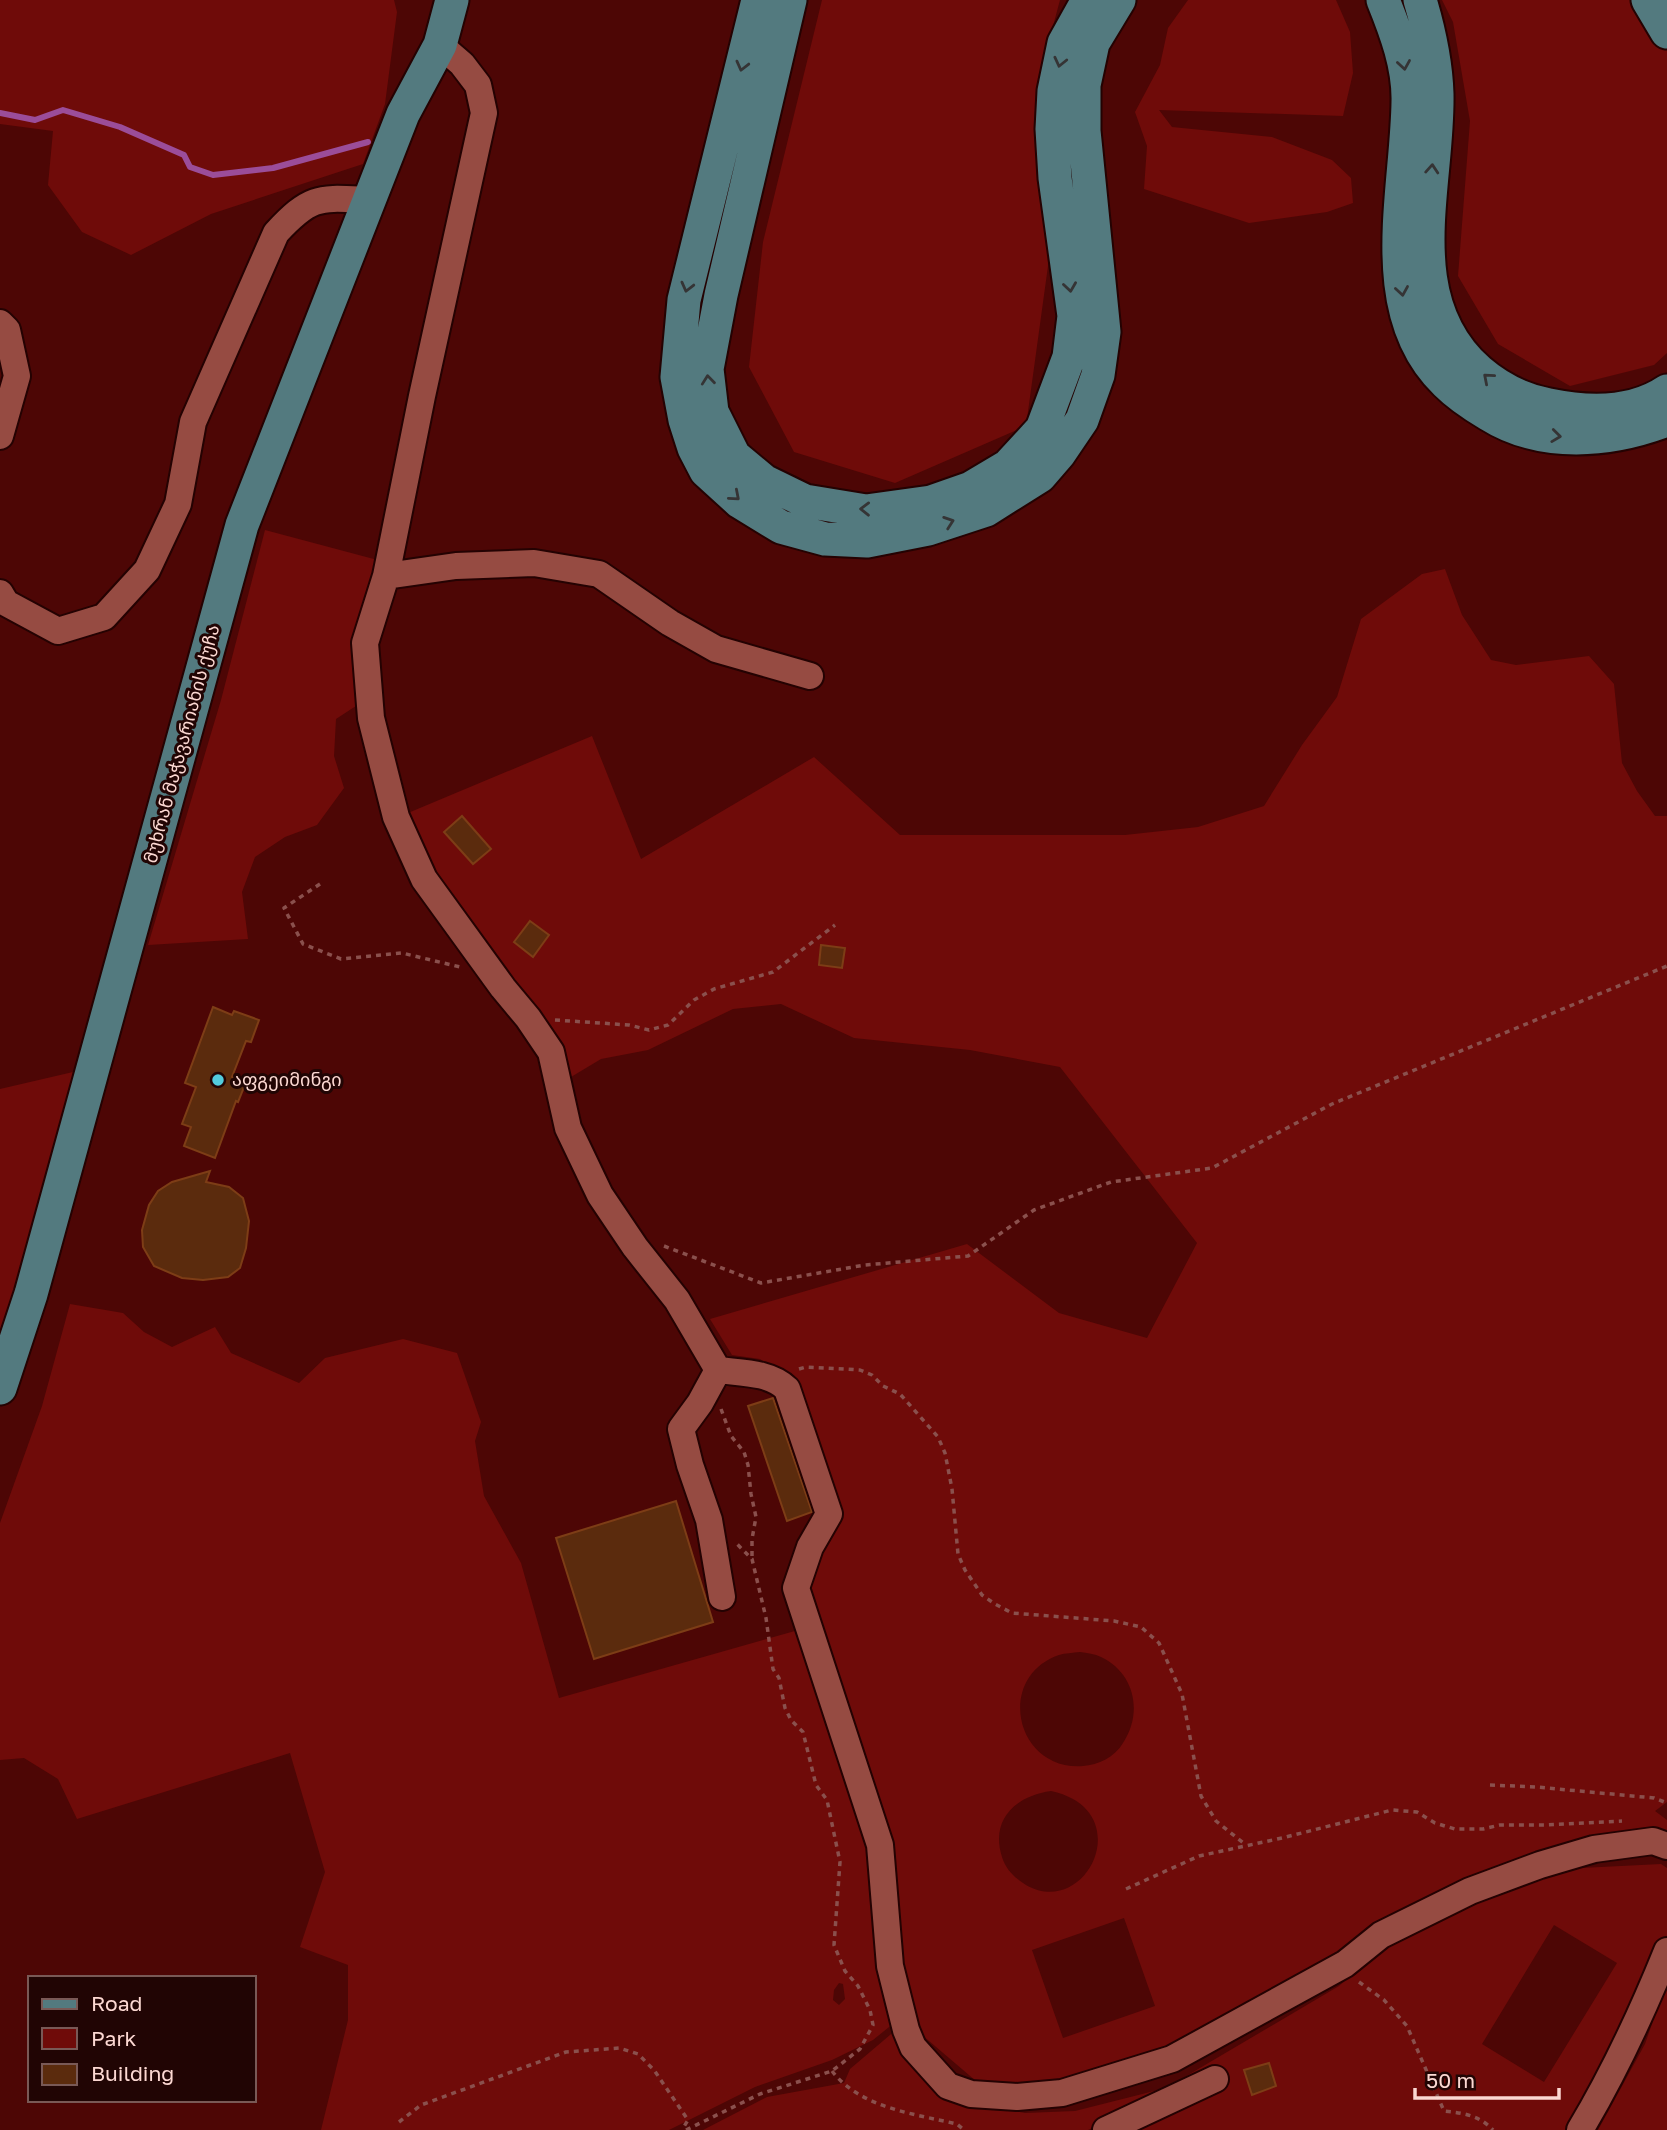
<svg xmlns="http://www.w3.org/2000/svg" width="1667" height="2130" font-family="'Golos Text','Noto Sans Georgian',sans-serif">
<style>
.green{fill:#6f0b09;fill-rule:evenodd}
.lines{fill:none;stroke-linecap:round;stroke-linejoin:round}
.stream{stroke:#9b4d99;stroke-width:6}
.building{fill:#5b2b0d;stroke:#7d3d16;stroke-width:2}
.minor-casing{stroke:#240202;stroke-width:30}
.major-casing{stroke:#240202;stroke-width:37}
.path{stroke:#8a504d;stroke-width:3.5;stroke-dasharray:5 5;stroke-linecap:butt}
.minor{stroke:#964b42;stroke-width:26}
.major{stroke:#537a7f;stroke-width:33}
.oneway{stroke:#353435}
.poi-dot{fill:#53cbdc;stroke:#210504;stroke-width:2.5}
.labels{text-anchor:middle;stroke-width:6;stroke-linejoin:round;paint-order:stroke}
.street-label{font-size:18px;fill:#fcd8d2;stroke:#210504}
.poi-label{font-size:18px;fill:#fcd8d2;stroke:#210504;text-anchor:start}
</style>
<rect width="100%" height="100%" fill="#4d0605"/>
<path class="green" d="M0,0H394L397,12L385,104L363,164L211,214L131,255L82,232L48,185L53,131L0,124Z
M822,0H1060L1039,78L1046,155L1048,266L1026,426L895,483L794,452L749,367L763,242Z
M1188,0H1336L1350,32L1353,73L1343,116L1159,110L1172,127L1272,137L1332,160L1351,178L1353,203L1327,212L1249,223L1144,189L1147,146L1135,112L1160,65L1168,28Z
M1442,0H1636L1667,49V353L1654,365L1570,386L1498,344L1458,276L1470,121L1453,22Z
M265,530L385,562L362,702L336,719L334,756L344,788L317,825L285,837L255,857L242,892L248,939L148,945L221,700Z
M1445,569L1462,615L1491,660L1516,665L1589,656L1614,684L1622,763L1637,791L1655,816H1667V1802L1655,1811L1667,1820V1853L1648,1847L1466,1890L1176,2064L1064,2100L983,2087L915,2029L795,1565L841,1509L831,1476L789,1379L760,1359L732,1355L710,1319L967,1244L1059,1313L1147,1338L1197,1243L1060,1067L970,1050L854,1038L781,1004L733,1009L648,1050L601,1059L561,1083L486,941L423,857L408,813L592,736L641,859L814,757L900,835H1125L1198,827L1264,806L1302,745L1337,697L1361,619L1422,574ZM1080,1652C1087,1653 1095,1654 1101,1657C1135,1673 1143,1713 1123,1743C1115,1757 1098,1765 1083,1766C1015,1771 995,1677 1059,1655C1065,1653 1073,1653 1080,1652ZM1051,1791C1139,1810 1087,1920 1026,1885C1015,1878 1006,1870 1002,1857C990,1819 1016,1796 1051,1791ZM1124,1918L1155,2006L1063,2038L1032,1950Z
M73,1072L62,1136L0,1352V1089Z
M70,1304L123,1313L144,1332L172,1347L215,1327L231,1353L299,1383L325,1358L403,1339L457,1353L481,1422L475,1441L484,1496L521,1563L559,1698L802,1629L871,1848L894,2023L873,2040L832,2060L755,2087L669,2130H321L348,2020V1965L300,1947L325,1872L290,1753L77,1819L58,1779L24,1758L0,1760V1523L42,1406ZM839,1983L843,1984L845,1999L839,2005L833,2000L834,1990Z
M1661,1864L1667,1868V1937L1647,2004L1582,2130H1127L1211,2074L1088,2130H703L767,2097L844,2083L850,2069L897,2029L967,2102L1025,2113L1075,2111L1166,2088L1339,1986L1384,1946L1479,1898L1561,1869ZM1554,1925L1617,1963L1544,2082L1482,2044Z
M1667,1981V2130H1598L1645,2044Z"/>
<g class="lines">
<path class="stream" d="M0,113L35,120L63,110L120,127L184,155L190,167L213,175L273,168L368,142"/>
</g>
<path class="building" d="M462,816L491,849L473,864L444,832Z
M530,921L549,935L533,957L514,942Z
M821,945L845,948L842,968L819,965Z
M213,1007L232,1015L234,1011L259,1020L251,1042L246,1041L232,1077L246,1082L238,1102L236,1101L215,1158L184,1146L191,1127L182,1124L196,1087L185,1083Z
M210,1171L206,1182L229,1187L243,1198L249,1221L246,1248L240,1268L228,1277L203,1280L182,1278L154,1266L143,1247L142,1230L149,1205L158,1191L172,1182Z
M773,1398L812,1512L787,1521L748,1406Z
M676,1501L713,1622L594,1659L556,1538Z
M1269,2063L1276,2086L1252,2095L1244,2070Z"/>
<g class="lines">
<g class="minor-casing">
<path id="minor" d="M440,45L462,64L478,85L484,113L422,396L386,576L365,643L371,718L396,817L424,879L503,988L528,1018L551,1052L568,1128L600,1195L635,1247L677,1300L718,1370
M0,323L7,330L17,376L0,436
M386,576L456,566L534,563L599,574L670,623L716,649L810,676
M0,593L6,603L58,631L104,617L147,570L178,504L193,422L276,233C312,194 320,198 370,200
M718,1370C741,1373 770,1372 787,1389L829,1514L810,1547L796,1588L880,1845L890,1966L906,2030L913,2047L948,2086L971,2094L1017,2097L1062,2093L1172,2059L1345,1964L1381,1935L1470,1891L1540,1865L1594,1849L1653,1841L1667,1846
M718,1370L700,1403L681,1429L690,1465L709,1520L722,1597
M1106,2130L1215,2079
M1580,2130C1614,2073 1642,2013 1667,1951"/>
</g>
<g class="major-casing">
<path id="major" d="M758,0L684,300L677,377L685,420L694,448L706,471L740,502L781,527L825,539L867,541L928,529L986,510L1040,476L1059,454L1082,420L1098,375L1104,332L1084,131V85L1093,43L1119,0
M790,0L721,295L707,369L712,412L734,456L764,481L805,501L866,511L931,502L971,488L1008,466L1042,429L1069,357L1074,316L1055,178L1052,129L1054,91L1064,43L1088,0
M1383,0C1396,32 1409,67 1408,102C1407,191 1372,312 1446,383C1458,395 1473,405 1488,414C1542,448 1610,442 1667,420
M1420,0C1429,30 1436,62 1437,94C1439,186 1397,299 1479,371C1500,389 1522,400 1549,405C1588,413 1633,414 1667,391
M1648,0L1667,32
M0,1388L31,1294L242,525L403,114L440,45L452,0"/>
</g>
<path class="path" d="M320,884L284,908L303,944L341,959L402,953L460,967
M555,1020L629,1025L649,1030L668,1025L694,1000L714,989L773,972L835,925
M664,1246L761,1283L865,1265L968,1256L1034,1210L1111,1182L1212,1168L1332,1104L1667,966
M799,1369L806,1367L845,1369L860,1370L872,1375L883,1386L900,1394L938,1437L945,1453L952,1489L958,1554L965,1570L982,1595L995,1604L1012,1613L1114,1621L1141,1627L1159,1643L1182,1694L1201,1796L1216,1821L1246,1845
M721,1409L731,1436L744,1452L748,1465L751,1494L756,1517L752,1539V1557
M1490,1785L1536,1787L1654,1798L1667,1803
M1126,1889L1199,1856L1282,1838L1392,1810L1417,1812L1435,1823L1455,1829H1483L1500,1825H1546L1622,1821
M1359,1982L1384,2000L1407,2026L1444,2111C1463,2113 1479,2115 1493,2130
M832,2071C860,2108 915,2114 957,2124L964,2130
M399,2122L421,2105L566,2052L619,2048L638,2054L654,2070L688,2120L682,2130
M686,2130L760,2094L832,2071L860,2049L873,2025L870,2010L858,1986L845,1971L834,1945L840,1862L827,1800L816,1785L803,1732L791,1720L785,1708L779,1678L773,1669L766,1618L752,1559L737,1544"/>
<use href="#minor" class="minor"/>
<use href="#major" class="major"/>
</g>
<defs><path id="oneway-chevron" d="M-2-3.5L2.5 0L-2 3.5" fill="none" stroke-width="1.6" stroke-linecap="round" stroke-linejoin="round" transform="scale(1.75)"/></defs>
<g class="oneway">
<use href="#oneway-chevron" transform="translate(1060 62) rotate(103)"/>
<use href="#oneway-chevron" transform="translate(1404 65) rotate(81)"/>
<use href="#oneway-chevron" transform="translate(742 66) rotate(104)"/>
<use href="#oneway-chevron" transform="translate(1432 169) rotate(-86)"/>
<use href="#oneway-chevron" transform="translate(687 287) rotate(104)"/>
<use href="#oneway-chevron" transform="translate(1070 287) rotate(82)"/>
<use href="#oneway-chevron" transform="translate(1402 291) rotate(81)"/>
<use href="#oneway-chevron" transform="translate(1488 378) rotate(-139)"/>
<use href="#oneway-chevron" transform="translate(708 380) rotate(-96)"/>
<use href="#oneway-chevron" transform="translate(1556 436) rotate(7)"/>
<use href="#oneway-chevron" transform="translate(735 496) rotate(41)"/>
<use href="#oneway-chevron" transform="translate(865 509) rotate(-179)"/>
<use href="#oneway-chevron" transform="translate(949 522) rotate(-19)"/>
</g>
<circle class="poi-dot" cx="218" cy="1080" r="7"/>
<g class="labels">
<g class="street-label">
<text transform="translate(182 744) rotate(-75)" y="6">მუხრან მაჭავარიანის ქუჩა</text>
</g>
<g class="poi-label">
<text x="232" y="1086">აფგეიმინგი</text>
</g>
</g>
<rect x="28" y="1976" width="228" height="126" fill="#210504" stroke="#795956" stroke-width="2"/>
<rect x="42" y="1999" width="35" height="10" fill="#537a7f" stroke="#795956" stroke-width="2"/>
<text x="91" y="2011" font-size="21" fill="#fcd8d2">Road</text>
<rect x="42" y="2028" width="35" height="21" fill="#6f0b09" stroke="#795956" stroke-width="2"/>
<text x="91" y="2046" font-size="21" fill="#fcd8d2">Park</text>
<rect x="42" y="2064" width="35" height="21" fill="#5b2b0d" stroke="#795956" stroke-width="2"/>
<text x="91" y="2081" font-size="21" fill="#fcd8d2">Building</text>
<path d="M1415 2088v10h144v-10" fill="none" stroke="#fcd8d2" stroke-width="3.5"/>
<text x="1426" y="2088" font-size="21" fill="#fcd8d2" stroke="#210504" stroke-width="5" paint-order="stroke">50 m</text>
</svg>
